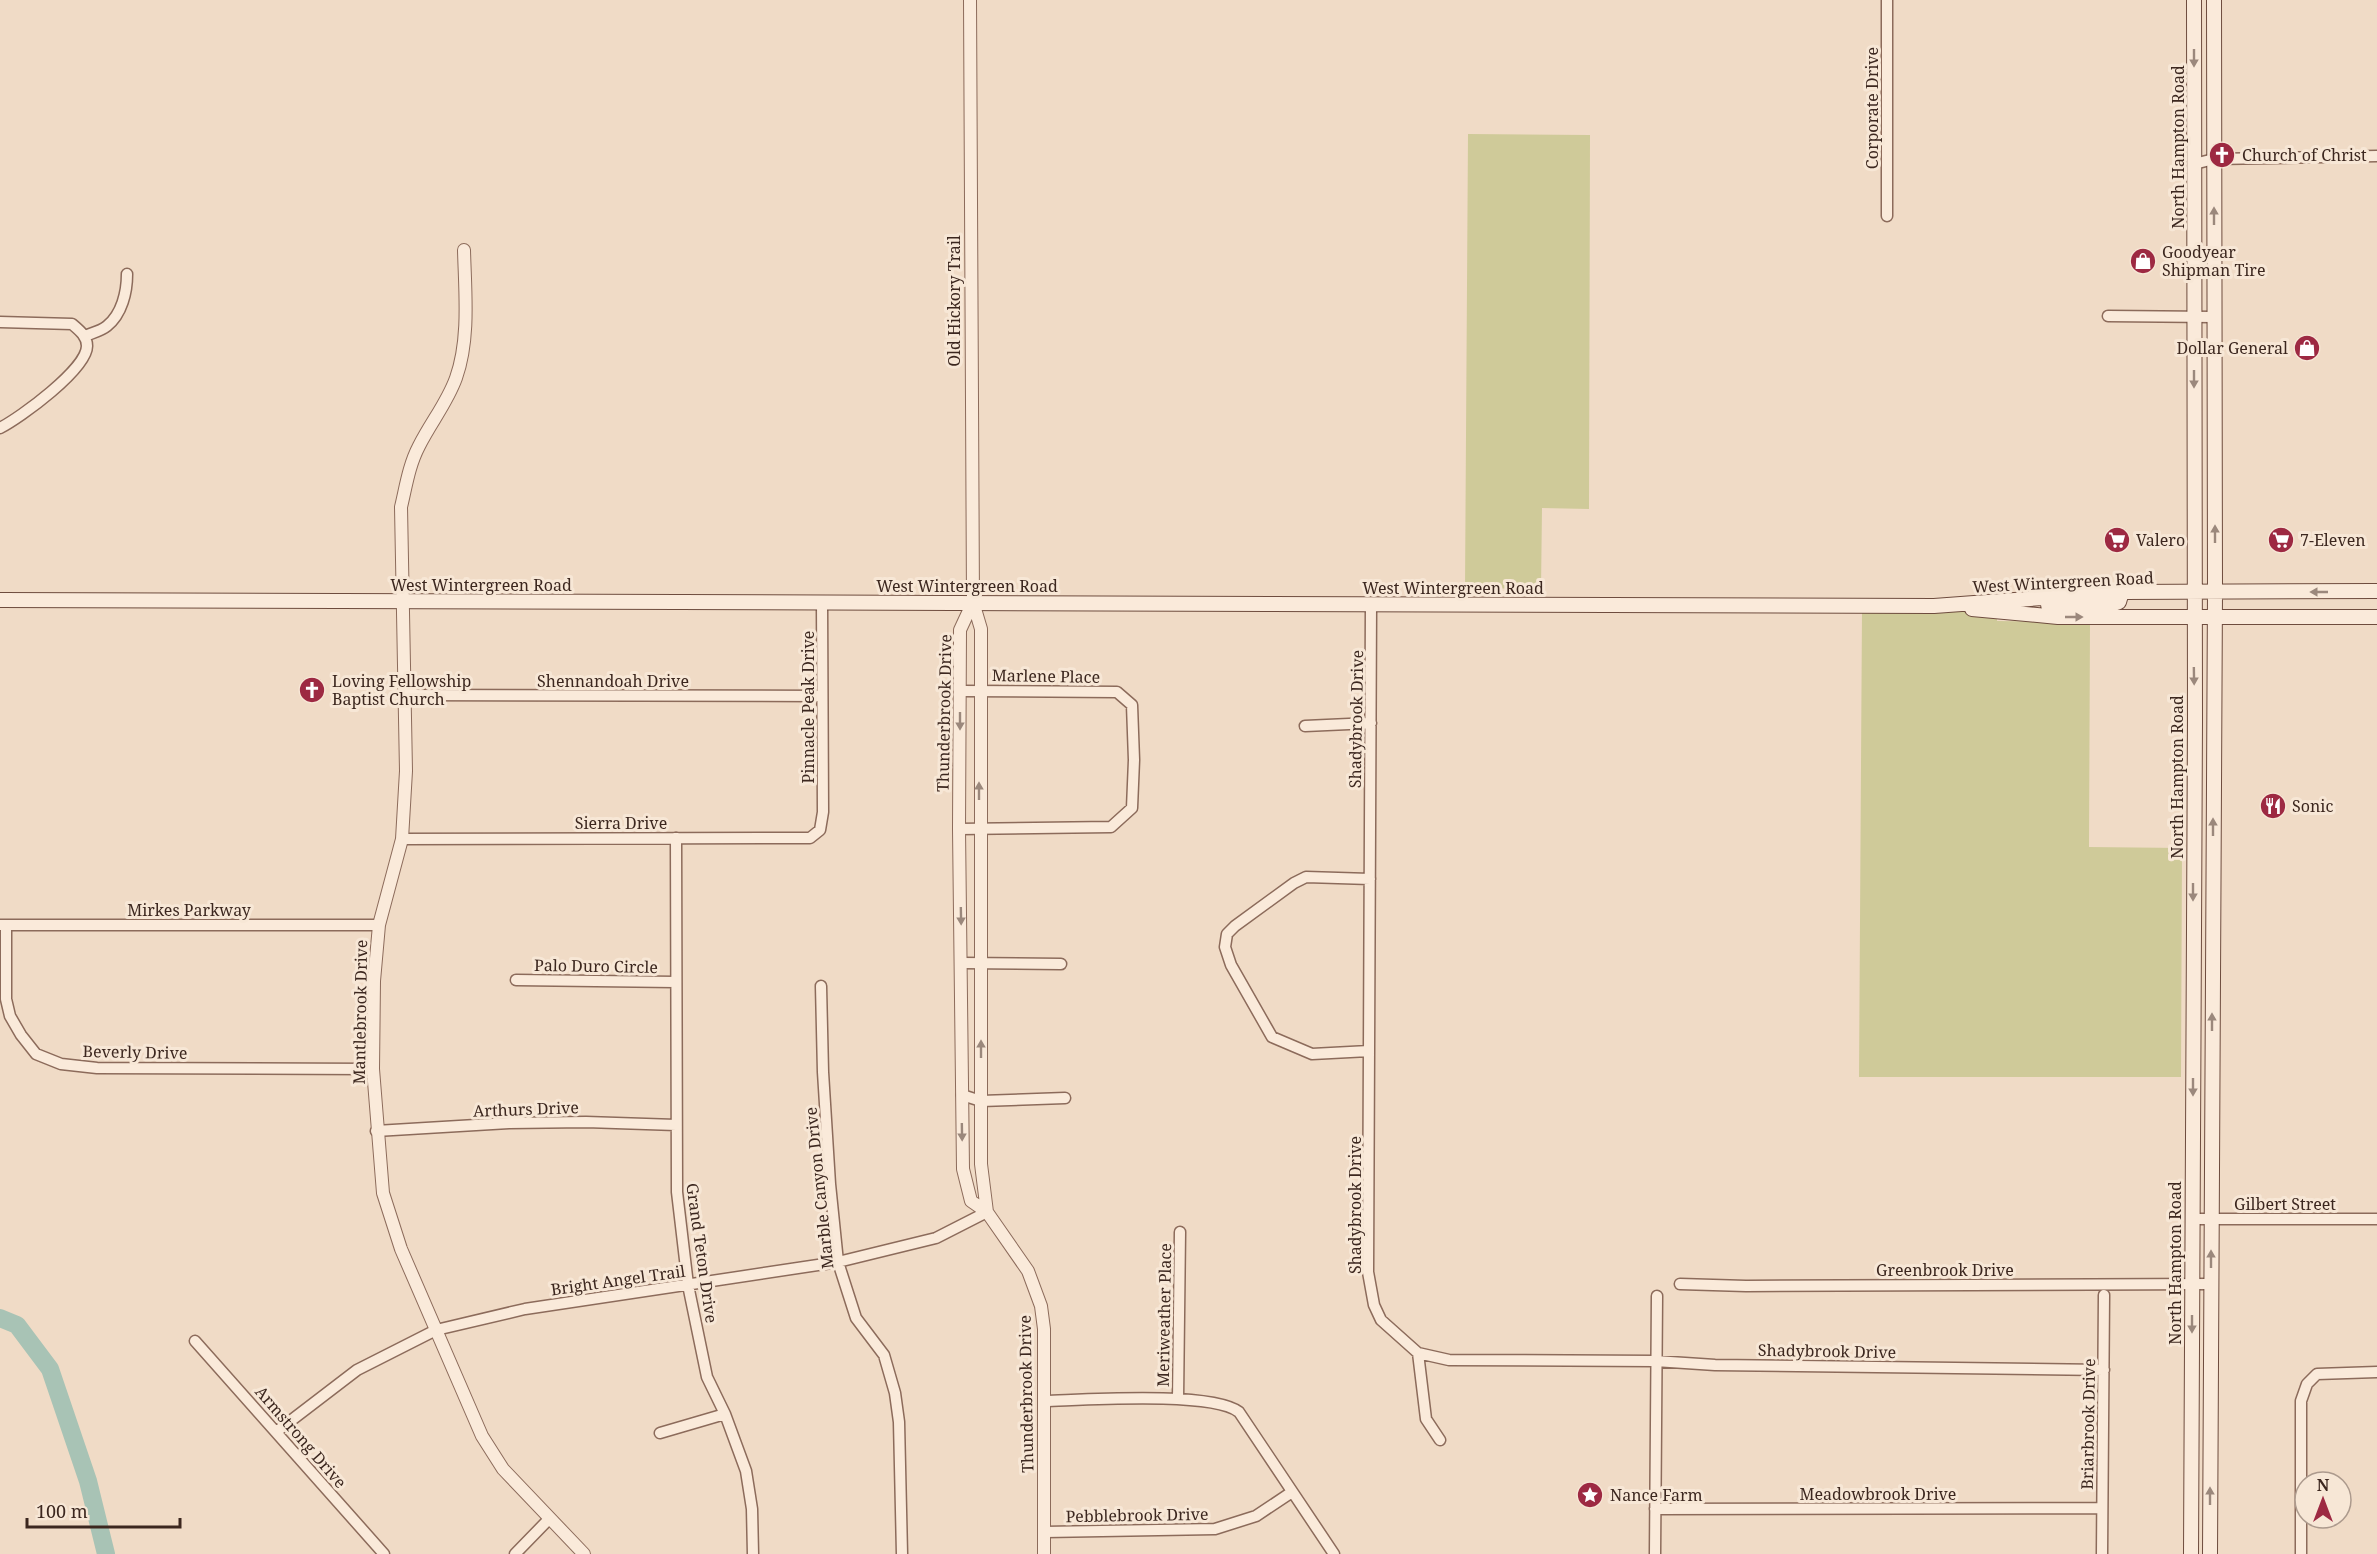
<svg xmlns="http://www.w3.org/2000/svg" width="2377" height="1554" font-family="'Noto Serif',serif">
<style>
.green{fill:#cfca99}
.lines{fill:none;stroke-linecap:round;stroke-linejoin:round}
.river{stroke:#a8c3b5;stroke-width:18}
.minor-casing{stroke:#8c6b5b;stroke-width:13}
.tertiary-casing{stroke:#8c6b5b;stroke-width:14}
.secondary-casing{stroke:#6e4c3e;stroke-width:16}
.minor{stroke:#faeada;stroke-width:10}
.tertiary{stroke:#faeada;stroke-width:12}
.secondary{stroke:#faeada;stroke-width:14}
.oneway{fill:#9b887c}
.labels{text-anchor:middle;stroke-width:6;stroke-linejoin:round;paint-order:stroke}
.street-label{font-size:16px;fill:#3c271f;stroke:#f7e7d6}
.poi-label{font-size:16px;fill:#3c271f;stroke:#f7e7d6;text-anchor:start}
</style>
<rect width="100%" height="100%" fill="#f0dbc6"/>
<path class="green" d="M1468,134L1590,135L1589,509L1542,508L1541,589L1465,588Z
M1862,611L1997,612V621L2090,622L2089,847L2182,848L2181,1077H1859Z"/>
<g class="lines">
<path class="river" d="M0,1318L17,1325L50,1369L88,1481L106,1554"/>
<g class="minor-casing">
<path id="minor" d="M2194,164L2214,159L2377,156
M1887,216V0
M2108,316L2214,317
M0,322L72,324C79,330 87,336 87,346C87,369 20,418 0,428
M85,336C92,333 101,331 107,326C122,314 127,292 127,274
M1371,604L1368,1272L1374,1305L1381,1320L1418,1353L1449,1360L1655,1361L1715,1365L2104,1370
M403,695L822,696
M1305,726L1371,723
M959,829L1111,827L1132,808L1134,760L1132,705L1117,692L960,691
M676,838L677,1192L688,1285L707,1377L725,1414L746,1471L752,1509L753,1554
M402,839L810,838L820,830L823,812L822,602
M1,925H379
M6,925V999L10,1016L21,1035L36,1054L61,1064L97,1068L373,1069
M962,963L1061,964
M516,980L675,982
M821,986L823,1072L830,1184L838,1262L856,1318L884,1355L895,1393L899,1422L902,1554
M1369,1051L1312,1054L1272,1037L1231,965L1225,947L1227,934L1235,926L1294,883L1306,877L1370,879
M962,1095L981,1101L1065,1098
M376,1131L509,1123L586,1122L676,1125
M2192,1219H2377
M1680,1284L1746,1286L2211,1284
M195,1341L384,1554
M1418,1353L1426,1419L1440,1440
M1178,1399L1180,1232
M1045,1401C1083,1400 1212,1391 1239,1412L1334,1554
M276,1432L357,1370L436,1330L525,1309L838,1262L936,1238L987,1212
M660,1433L725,1414
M1655,1509L2102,1508
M1045,1532L1215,1529L1256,1516L1292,1492
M515,1554L549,1519
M1655,1554L1657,1296
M2102,1554L2104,1295
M2301,1554V1401L2307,1384L2317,1374L2377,1372"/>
</g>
<g class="tertiary-casing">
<path id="tertiary" d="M970,0L973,602L981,629V1164L987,1212
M464,250C465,291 470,339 456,378C447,403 431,422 419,446C409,465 406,486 401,507L406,771L402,839L379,925L374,981L373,1069L383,1193L401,1249L482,1436L503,1469L584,1554
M973,602L960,630L959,829L963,1169L971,1201L987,1212L1028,1271L1041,1306L1044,1329V1554"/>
</g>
<g class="secondary-casing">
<path id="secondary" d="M0,600L1934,606L2124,592L2377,591
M2048,605L2113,604L2119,602L2122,592
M1972,609L2058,617H2377
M2191,1554L2195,721L2194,0
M2210,1554L2215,592L2214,0"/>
</g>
<use href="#minor" class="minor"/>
<use href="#tertiary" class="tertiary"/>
<use href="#secondary" class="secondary"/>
</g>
<defs><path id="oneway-solid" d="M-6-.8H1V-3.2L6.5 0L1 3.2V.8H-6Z" transform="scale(1.5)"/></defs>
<g class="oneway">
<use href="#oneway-solid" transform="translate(2194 58) rotate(90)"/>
<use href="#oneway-solid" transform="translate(2214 216) rotate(-90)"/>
<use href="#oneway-solid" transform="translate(2194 379) rotate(90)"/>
<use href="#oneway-solid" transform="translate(2215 534) rotate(-90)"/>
<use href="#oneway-solid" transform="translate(2319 592) rotate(180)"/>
<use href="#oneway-solid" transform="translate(2074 617)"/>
<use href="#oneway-solid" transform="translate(2194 676) rotate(89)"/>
<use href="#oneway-solid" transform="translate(960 721) rotate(90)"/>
<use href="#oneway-solid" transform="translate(979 791) rotate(-90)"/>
<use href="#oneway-solid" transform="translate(2213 827) rotate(-90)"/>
<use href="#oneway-solid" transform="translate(2193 892) rotate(90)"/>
<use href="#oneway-solid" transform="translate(961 916) rotate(89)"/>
<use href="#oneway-solid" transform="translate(2212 1022) rotate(-90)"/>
<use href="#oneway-solid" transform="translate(981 1049) rotate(-90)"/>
<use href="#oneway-solid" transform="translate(2193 1087) rotate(90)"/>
<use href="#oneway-solid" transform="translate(962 1132) rotate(89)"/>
<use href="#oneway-solid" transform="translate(2211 1259) rotate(-90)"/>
<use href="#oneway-solid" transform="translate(2192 1324) rotate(90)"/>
<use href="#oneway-solid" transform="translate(2210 1496) rotate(-90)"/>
</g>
<defs>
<g id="church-disc" transform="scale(1.35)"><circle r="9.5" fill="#9d2942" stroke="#f7e7d6"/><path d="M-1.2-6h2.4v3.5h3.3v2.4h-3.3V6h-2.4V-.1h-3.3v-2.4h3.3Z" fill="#fff"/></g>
<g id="shop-disc" transform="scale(1.35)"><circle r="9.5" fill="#9d2942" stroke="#f7e7d6"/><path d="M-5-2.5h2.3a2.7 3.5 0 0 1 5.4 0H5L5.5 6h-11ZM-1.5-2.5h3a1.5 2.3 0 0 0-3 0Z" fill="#fff"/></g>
<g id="supermarket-disc" transform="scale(1.35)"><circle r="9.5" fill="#9d2942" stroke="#f7e7d6"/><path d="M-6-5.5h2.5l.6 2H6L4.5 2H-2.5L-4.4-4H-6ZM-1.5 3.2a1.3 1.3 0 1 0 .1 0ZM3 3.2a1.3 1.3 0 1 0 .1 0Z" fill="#fff"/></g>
<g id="restaurant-disc" transform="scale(1.35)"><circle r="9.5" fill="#9d2942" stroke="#f7e7d6"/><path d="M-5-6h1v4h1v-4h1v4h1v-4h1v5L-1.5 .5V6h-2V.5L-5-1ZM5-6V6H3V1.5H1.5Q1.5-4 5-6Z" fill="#fff"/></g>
<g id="sight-disc" transform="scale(1.35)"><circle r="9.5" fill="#9d2942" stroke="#f7e7d6"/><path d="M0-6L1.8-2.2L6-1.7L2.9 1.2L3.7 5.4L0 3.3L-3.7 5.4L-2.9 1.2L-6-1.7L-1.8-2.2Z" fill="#fff"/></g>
</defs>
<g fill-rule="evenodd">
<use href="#church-disc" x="2222" y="155"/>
<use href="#shop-disc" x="2143" y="261"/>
<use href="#shop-disc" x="2307" y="348"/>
<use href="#supermarket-disc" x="2117" y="540"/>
<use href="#supermarket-disc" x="2281" y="540"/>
<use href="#church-disc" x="312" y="690"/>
<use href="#restaurant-disc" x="2273" y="806"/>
<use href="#sight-disc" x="1590" y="1495"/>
</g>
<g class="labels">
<g class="street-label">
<text transform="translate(1872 108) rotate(-90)" y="6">Corporate Drive</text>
<text transform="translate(2178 147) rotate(-90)" y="6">North Hampton Road</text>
<text transform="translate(954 301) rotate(-90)" y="6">Old Hickory Trail</text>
<text transform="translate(2063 582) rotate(-3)" y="6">West Wintergreen Road</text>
<text x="481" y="591">West Wintergreen Road</text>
<text x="967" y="592">West Wintergreen Road</text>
<text x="1453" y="594">West Wintergreen Road</text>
<text transform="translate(1046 676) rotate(1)" y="6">Marlene Place</text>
<text x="613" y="687">Shennandoah Drive</text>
<text transform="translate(808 707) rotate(-90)" y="6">Pinnacle Peak Drive</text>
<text transform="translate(944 713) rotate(-89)" y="6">Thunderbrook Drive</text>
<text transform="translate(1356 719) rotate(-89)" y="6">Shadybrook Drive</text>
<text transform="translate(2177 777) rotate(-90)" y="6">North Hampton Road</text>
<text x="621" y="829">Sierra Drive</text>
<text x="189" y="916">Mirkes Parkway</text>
<text transform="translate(596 966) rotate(1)" y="6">Palo Duro Circle</text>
<text transform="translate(360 1012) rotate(-89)" y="6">Mantlebrook Drive</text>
<text transform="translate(135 1052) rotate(1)" y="6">Beverly Drive</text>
<text transform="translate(526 1109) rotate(-2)" y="6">Arthurs Drive</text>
<text transform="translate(819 1188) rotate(-96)" y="6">Marble Canyon Drive</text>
<text x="2285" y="1210">Gilbert Street</text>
<text transform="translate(1355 1205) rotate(-90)" y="6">Shadybrook Drive</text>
<text transform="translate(702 1253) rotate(82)" y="6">Grand Teton Drive</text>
<text transform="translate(2175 1263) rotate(-90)" y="6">North Hampton Road</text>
<text x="1945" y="1276">Greenbrook Drive</text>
<text transform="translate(618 1280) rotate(-8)" y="6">Bright Angel Trail</text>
<text transform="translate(1164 1315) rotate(-89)" y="6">Meriweather Place</text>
<text transform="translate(1827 1351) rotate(1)" y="6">Shadybrook Drive</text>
<text transform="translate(1026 1394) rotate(-91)" y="6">Thunderbrook Drive</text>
<text transform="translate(2088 1424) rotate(-89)" y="6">Briarbrook Drive</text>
<text transform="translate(301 1437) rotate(49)" y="6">Armstrong Drive</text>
<text x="1878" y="1500">Meadowbrook Drive</text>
<text transform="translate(1137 1515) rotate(-1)" y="6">Pebblebrook Drive</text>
</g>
<g class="poi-label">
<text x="2242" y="161">Church of Christ</text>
<text x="2162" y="258">Goodyear<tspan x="2162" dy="18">Shipman Tire</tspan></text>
<text x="2288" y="354" text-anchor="end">Dollar General</text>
<text x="2136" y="546">Valero</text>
<text x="2300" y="546">7-Eleven</text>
<text x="332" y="687">Loving Fellowship<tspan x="332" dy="18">Baptist Church</tspan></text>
<text x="2292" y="812">Sonic</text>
<text x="1610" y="1501">Nance Farm</text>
</g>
</g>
<g transform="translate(2323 1500)"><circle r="28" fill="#f7e7d6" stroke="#ac9a8d" stroke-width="1.5"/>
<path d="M0-4.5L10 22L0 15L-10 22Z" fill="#9d2942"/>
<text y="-9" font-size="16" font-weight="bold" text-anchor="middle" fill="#3c271f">N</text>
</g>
<path d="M27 1518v9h153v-9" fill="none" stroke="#3c271f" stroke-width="3"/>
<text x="36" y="1518" font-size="18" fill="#3c271f" stroke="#f7e7d6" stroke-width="4.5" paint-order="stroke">100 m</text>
</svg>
